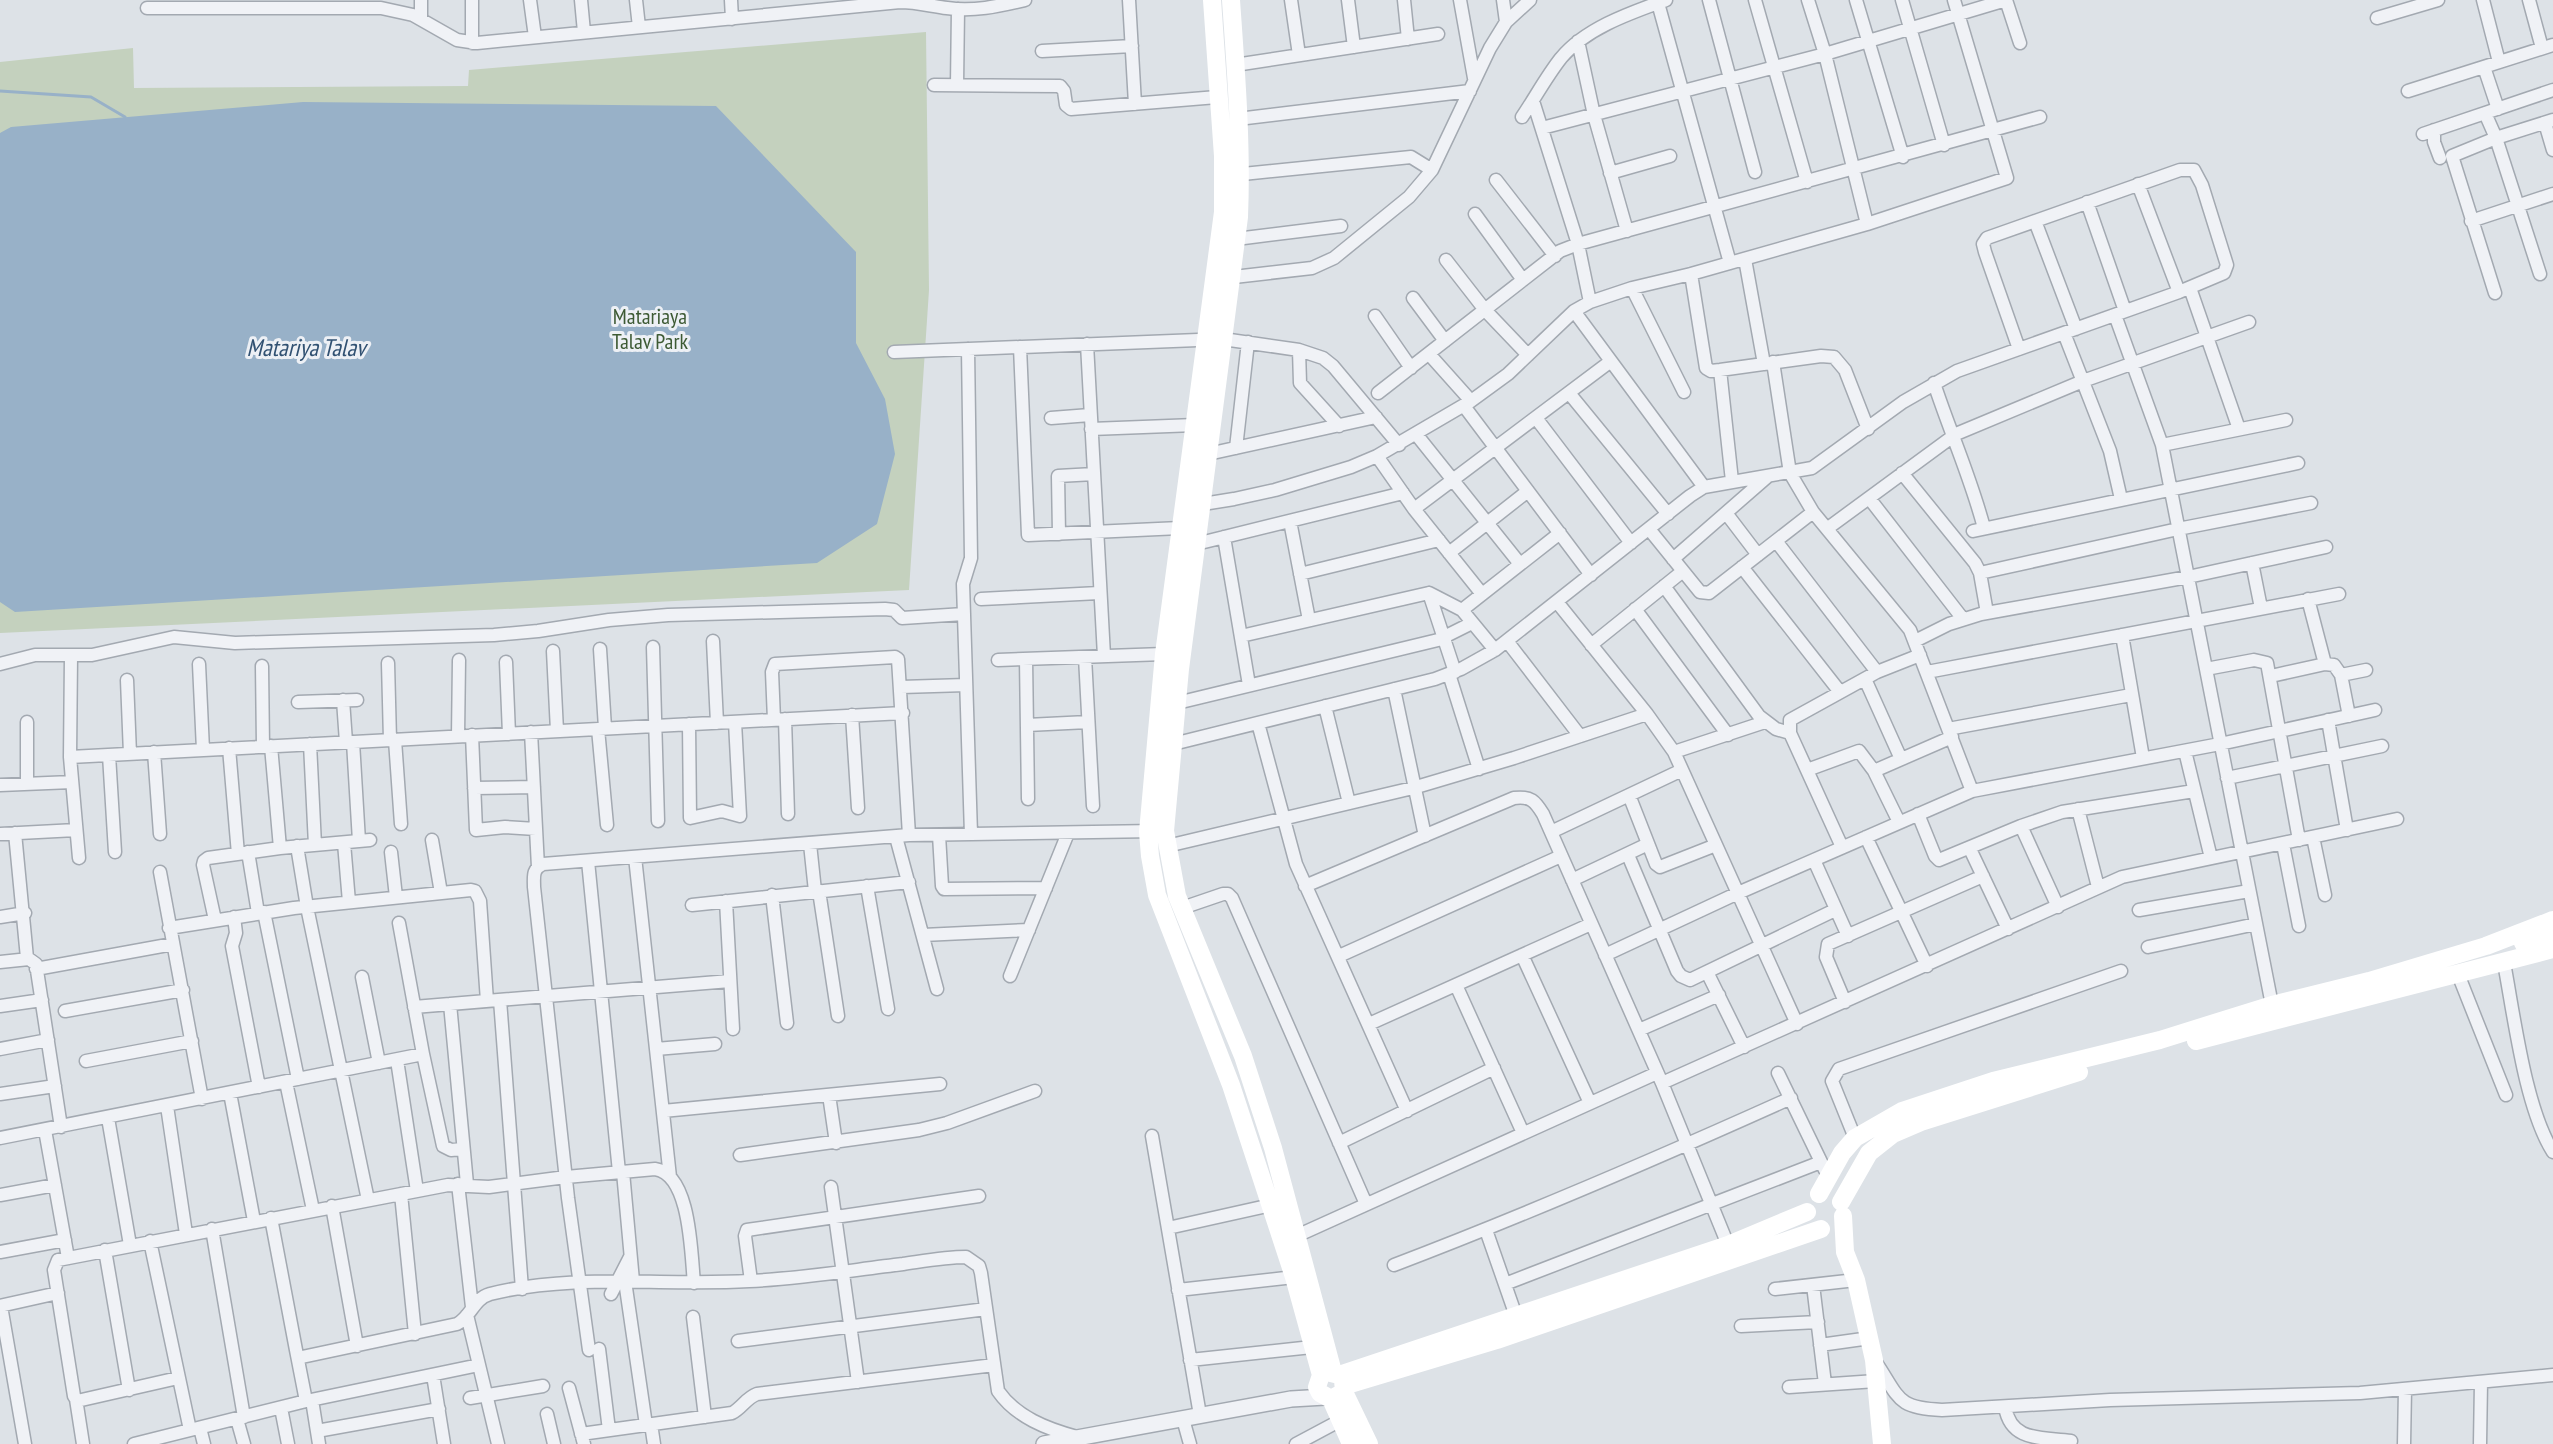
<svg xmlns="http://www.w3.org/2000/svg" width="2553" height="1444" font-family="'PT Sans Narrow',sans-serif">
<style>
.green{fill:#c4d1be}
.water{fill:#98b1c8}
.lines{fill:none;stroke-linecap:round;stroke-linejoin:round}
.stream{stroke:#98b1c8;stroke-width:3}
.minor-casing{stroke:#a3a9b1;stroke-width:15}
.tertiary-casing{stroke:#a3a9b1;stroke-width:18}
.minor{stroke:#f0f2f6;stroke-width:12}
.tertiary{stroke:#f0f2f6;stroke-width:15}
.secondary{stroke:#fff;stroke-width:18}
.labels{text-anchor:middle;stroke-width:6;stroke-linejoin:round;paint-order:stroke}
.park-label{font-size:22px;fill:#3d5a34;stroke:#edf0f5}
.water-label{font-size:24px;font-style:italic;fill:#315172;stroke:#edf0f5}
</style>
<rect width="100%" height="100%" fill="#dde2e7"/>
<path class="green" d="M926,32L929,290L909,590L0,633V62L133,48L134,88L468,86L469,70Z"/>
<path class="water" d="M303,102L716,106L856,252V343L885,399L895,454L877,524L817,563L15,612L0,602V133L11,127Z"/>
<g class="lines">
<path class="stream" d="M0,91L91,97L125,117"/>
<g class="minor-casing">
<path id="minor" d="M421,0V19
M530,0L535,37
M581,0L584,32
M636,0L639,27
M731,0L732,19
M1129,0L1135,104
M1291,0L1299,55
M1348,0L1354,47
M1404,0L1408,39
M1460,0L1474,78
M1503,0L1506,22
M1709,0L1755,172
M1755,0L1807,182
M1808,0L1825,54L1867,224
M1856,0L1903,157
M1902,0L1944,145
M2006,0L2020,43
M2483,0L2499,62
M2529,0L2542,48
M1658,3L1730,263
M147,8H381L413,15L457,40L477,43L900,2C916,2 931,6 947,8C974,12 999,6 1025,0
M2377,18L2438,0
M1578,41L1594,115L1627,231
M472,43V0
M1042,51L1132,46
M1235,65L1438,34
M2484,67L2498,109
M934,85L1060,86L1064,91L1066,105L1071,109L1217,97
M957,85L958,9
M2408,91L2553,45
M1533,101L1578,244L1590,302
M2485,113L2496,138L2540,274
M1522,117C1535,98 1546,77 1561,58C1586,28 1630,13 1666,0
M1238,119L1470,91
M2545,123L2553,150
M1542,128L1825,54L2006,0
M2434,130V142L2440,158
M2423,134L2553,90
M1610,173L1670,156
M1233,175L1411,157L1432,170
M1496,180L1555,256
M2138,184L2179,292
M2087,202L2125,311
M1475,214L1523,280
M2035,221L2076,329
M2471,221L2553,194
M1236,239L1341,226
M1745,259L1764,364
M1446,260L1485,310L1528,355
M1691,274L1706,368L1711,371L1720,370L1821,356L1834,357L1845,370L1868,429
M1225,278L1312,268L1334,258L1409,197L1432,170L1490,48L1506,22L1530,0
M1632,288L1684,392
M2190,288L2239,429
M2495,293L2452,156L2496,138L2553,120
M1413,298L1445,341
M1574,311L1704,487
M2115,315L2162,445L2273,1010
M1375,316L1411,368
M2064,333L2110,451L2121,499
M1087,344L1104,656
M1020,347L1028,535L1180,528
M968,349L971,558L963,584L971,834
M1299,350L1300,383L1339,426
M894,352L1223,339L1299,350L1323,358L1333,366L1399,445
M1429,354L1471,401
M1773,362L1790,473L1813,512L1910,630L1972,791
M1720,370L1732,481
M1934,383C1950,432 1971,478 1984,528
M1378,393L1560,251L1578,244L2040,117
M1569,393L1668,514
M1464,406L1591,575
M1051,418L1090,415
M1536,418L1631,543
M1091,429L1195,425
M1416,434L1520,564
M2162,445L2286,420
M1236,448L1248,342
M1208,454L1376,417
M1377,456L1414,509L1482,594
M1902,473L1975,563L1980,573L1987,613
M1869,498L1963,619
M1197,505L1234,499L1275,490L1351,467L1377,456L1471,401L1508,374L1574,311L1590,302L1632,288L1691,274L1867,224L2007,178L1954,0
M1414,509L1611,361
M1726,513L1758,555
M1290,521L1309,620
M1828,528L1956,434L2083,381L2249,322
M1649,529L1700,592L1709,593L1813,512
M1973,531L2298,463
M1059,534L1058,476L1094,474
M1224,537L1249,685
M1776,541L1877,672
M1196,544L1403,493
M1449,553L1528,491
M1673,559L1767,477
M2252,563L2261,608
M1742,567L1840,692
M1980,573L2178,529L2311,503
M1300,574L1439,540
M1664,586L1759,716L1776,729L1790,733
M1429,593L1455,672
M981,599L1099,593
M2308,599L2325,664
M1557,602L1647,714L1674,752L1797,1024
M1635,609L1728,735
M1462,610L1560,533
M2122,635L2143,758
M1241,636L1429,593L1462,610L1495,650
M713,641L717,723
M1507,641L1580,736
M1915,641L1949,624L1981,614L2188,577L2326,547
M1591,645L1683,571
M653,647L658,821
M600,649L605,728
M553,651L557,731
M71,656L70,757L79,858
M1085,657L1093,806
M1026,659L1028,799
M998,660L1164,654
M506,662L509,734
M388,663L390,740
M0,664L35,655H92L174,637L235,643L494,635L538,631L609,620L668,615L885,609L894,610L902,618L964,614
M199,664L203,750
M262,666L263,747
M2206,669L2254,660L2267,663L2299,840
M1927,672L2339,594
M1449,674L1479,769
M2341,675L2366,670
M2271,676L2325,664L2334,665L2341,675L2349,716
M1865,679L1901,759
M127,680L130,754
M901,687L966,685
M1394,689L1425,836
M343,700L346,742
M298,702L357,700
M1177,703L1438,640L1472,623
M1325,706L1349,803
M852,715L858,808
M785,719L788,814
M774,720L772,672L775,664L895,657L898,659L909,835
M2328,720L2347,830
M1258,723L1296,864L1407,1111
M689,724L690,818L722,811L740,816L735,722
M1027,725L1088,722
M598,729L607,825
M1948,729L2131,695
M531,732L538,867
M472,735L476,830L505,827L536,829
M458,736L459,660
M395,740L401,824
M353,742L359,841
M310,744L315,845
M1173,744L1435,679L1461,669L1495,650L1690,496L1704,487L1812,468L1903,402L1957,371L2179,292L2224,273L2227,265L2202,185L2194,170H2180L1987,238L1983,244L1985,252L2019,349
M271,746L280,848
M229,748L238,854
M2185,751L2211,858
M154,752L160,834
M1674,752L1765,722
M109,755L115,852
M70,757L903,713
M1807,770L1859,751L1874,771L1899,822
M1874,771L1952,737
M2227,778L2382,746
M27,784V722
M0,785L72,782
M474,788L534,787
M1629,795L1656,864L1660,867L1716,845
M2078,809L2098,887
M1918,814L1935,856L1939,860L2021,826L2062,812L2194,791
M2021,826L2058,907
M1551,832L1682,770
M15,833L27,958L29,959
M0,834L76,830
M939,835L942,886L944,889L1046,888
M896,837L937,989
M1866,837L1927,966
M2313,837L2325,895
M432,840L441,893
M344,843L349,902
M810,844L815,891
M2283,844L2299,926
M297,846L307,907L368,1200
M1167,846L1413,788L1514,758L1647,714
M1842,847L1790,733V720L1877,672L1920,655
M1970,849L2008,929
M248,852L258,913
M391,852L396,897
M1628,855L1677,971L1681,976L1690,980L1835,910
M635,857L670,1177
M1814,860L1848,936
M588,861L619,1172
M160,872L202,1099
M1572,880L1648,844
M867,886L888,1009
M1305,886L1514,798C1531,796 1535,801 1543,814L1662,1083L1728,1245
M819,891L838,1016
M772,895L787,1023
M726,901L733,1029
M692,905L909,882
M1182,908L1223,894H1228L1232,898L1366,1204
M2139,910L2249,891
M264,912L298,1079
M0,917L25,913
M234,917L236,933L232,946L259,1087
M215,920L203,865L204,861L208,858L280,848L370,840
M399,923L423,1054L443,1146L451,1150L463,1149
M169,928L294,908L471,890L475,891L480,901L487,1001
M923,935L1029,930
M2148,947L2256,924
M1522,955L1590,1103
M1605,955L1738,893L1972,791L2220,744L2375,710
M1339,956L1561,856
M0,962L29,959L36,964L61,1127
M2504,963C2514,1015 2525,1108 2553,1152
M36,969L173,944
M1707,972L1744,1047
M2458,974L2506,1095
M1010,976L1068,833
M362,977L379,1063
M1456,985L1523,1133
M500,1000L522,1289
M1845,1002L1826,957L1828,944L1983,876
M450,1004L467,1184
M0,1006L42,1000
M414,1007L730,981
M65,1011L183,990
M1369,1024L1591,924
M1639,1030L1719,995
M0,1049L48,1040
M656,1049L715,1044
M397,1060L417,1191
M86,1061L192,1041
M1778,1073L1825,1170
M286,1082L313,1210
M1662,1083L2122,877L2397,819
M230,1093L254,1221
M0,1094L55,1086
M829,1095L836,1143
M167,1106L186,1234
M663,1111L940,1084
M108,1118L130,1245
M45,1130L68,1258
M1152,1136L1200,1415
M0,1138L423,1054
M1855,1138L1832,1081L1839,1069L2121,971
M1339,1143L1494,1068
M740,1155L919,1130L947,1123L1035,1091
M623,1172L633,1281
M458,1184L472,1307
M831,1187L858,1382
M401,1194L415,1334
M0,1195L55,1185
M332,1206L357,1346
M271,1218L296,1350L297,1355L302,1357L457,1324C471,1317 473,1299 490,1294C573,1273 665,1286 749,1281C800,1279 852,1270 903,1264C924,1261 945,1257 966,1257L979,1266L981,1273L998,1391C1016,1417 1047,1429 1077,1437
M1168,1228L1271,1205
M212,1229L244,1417
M1486,1230L1516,1316
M1292,1238L1657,1073
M150,1241L190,1430
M105,1250L129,1390
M0,1252L65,1240
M1394,1265C1528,1214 1660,1157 1791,1098
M625,1281L646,1425
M751,1281L745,1236L747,1230L979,1196
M1505,1284L1821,1162
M1813,1285L1825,1384
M1775,1289L1856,1280
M1178,1290L1294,1277
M611,1294L630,1257
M0,1306L58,1293
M1,1306L25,1444
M467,1315L498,1444
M693,1317L705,1417
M1741,1326L1818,1322
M738,1341L986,1309
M1820,1345L1870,1338
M599,1349L609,1430
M589,1350L568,1198L534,887C534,877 532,869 543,864L909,835L1155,831
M297,1355L306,1401
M1190,1360L1312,1347
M1877,1364C1900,1399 1897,1408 1942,1410L2110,1400L2360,1393L2553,1375
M433,1375L444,1444
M178,1378L77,1401L74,1396L54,1270L58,1260L448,1185L489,1187L566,1177L655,1169C691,1174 691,1255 694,1283
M1789,1387L1876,1381
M569,1388L584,1444
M470,1398L543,1386
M76,1399L83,1444
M312,1400L319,1444
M2005,1407C2011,1442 2041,1437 2071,1441
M281,1408L288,1444
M547,1414L554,1444
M237,1419L244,1444
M1183,1419L1190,1444
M651,1424L654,1444
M200,1428L204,1444
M317,1431L439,1409
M581,1434L732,1413C742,1408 746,1398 757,1394L994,1365
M134,1444L306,1401L479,1365
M1296,1444L1341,1420
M2404,1444L2405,1389
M2480,1444L2481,1382"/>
</g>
<g class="tertiary-casing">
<path id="tertiary" d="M1044,1444L1291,1399L1325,1397"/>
</g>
<use href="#minor" class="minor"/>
<use href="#tertiary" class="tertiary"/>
<path class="secondary" d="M1212,0L1223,156V212L1164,654L1148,832L1150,856L1157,895L1231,1085L1294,1277L1321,1375L1317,1387L1320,1393L1331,1399L1344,1392L1343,1380L1339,1375L1327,1372L1321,1375
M1231,0C1236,72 1242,144 1239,217L1180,669L1165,831L1177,896L1243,1056L1273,1148L1333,1372
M2523,943L2553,934
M2196,1041L2553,949
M1819,1194L1842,1153L1855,1138L1902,1111L1993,1081L2160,1040L2272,1005L2369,981L2486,946L2553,920
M1841,1202L1869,1153L1893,1134L1921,1122L2079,1072
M1843,1216L1845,1252L1856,1280L1874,1360L1882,1444
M1339,1375L1728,1245L1807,1212
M1344,1386L1497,1340L1821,1229
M1344,1392L1369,1444
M1331,1399L1351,1444"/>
</g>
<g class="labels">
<g class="park-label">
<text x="650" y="324">Matariaya<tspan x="650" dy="25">Talav Park</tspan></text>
</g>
<g class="water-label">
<text x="306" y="356">Matariya Talav</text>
</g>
</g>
</svg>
